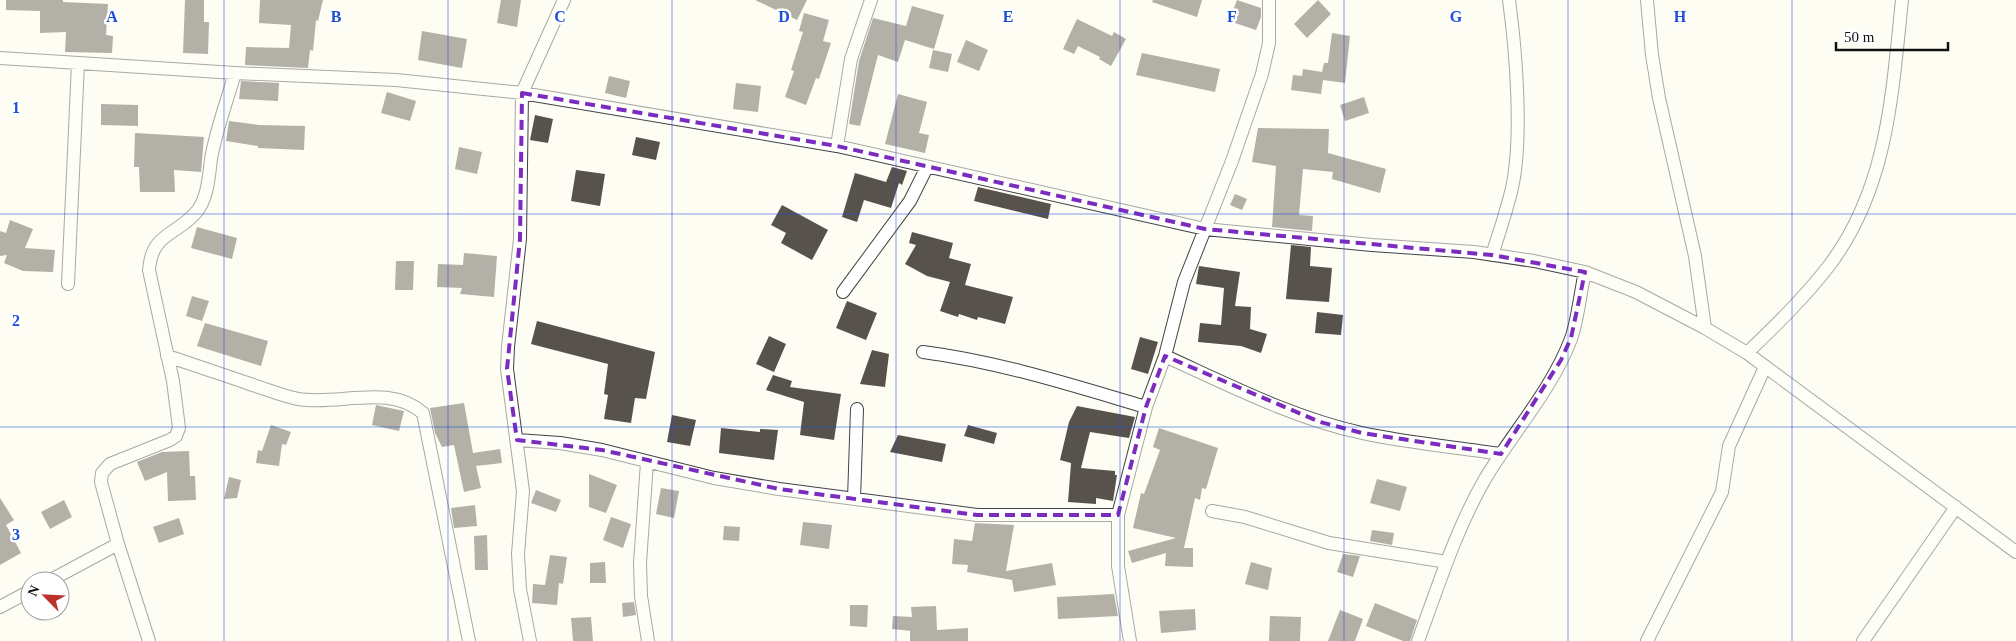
<svg xmlns="http://www.w3.org/2000/svg" width="2016" height="641" font-family="'Times New Roman',serif">
<style>
.building{fill:#58524d}
.lines{fill:none;stroke-linecap:round;stroke-linejoin:round}
.minor-casing{stroke:#434343;stroke-width:14}
.minor{stroke:#fff;stroke-width:12}
.marked{fill:none;stroke:#7b2cbf;stroke-width:4;stroke-dasharray:10 6;stroke-linejoin:round}
.grid{fill:none;stroke:#1d4ed8;stroke-width:1;stroke-opacity:0.55}
.grid-label{font-size:16px;text-anchor:middle;font-weight:bold;fill:#1d4ed8;stroke:#fff;stroke-width:5;stroke-linejoin:round;paint-order:stroke}
</style>
<rect width="100%" height="100%" fill="#fefdf3"/>
<path class="building" d="M6,0H63V2L108,4L106,35L113,36L112,53L65,52L66,32L40,33V11L6,10Z
M185,0H204V22H209L208,54L183,53Z
M260,0H323L318,21L316,20L313,51L310,50L308,68L245,65L246,47L289,48L291,25L259,23Z
M501,0H521L517,27L497,23Z
M755,0H807L797,20Z
M1153,0H1202L1197,17L1152,2Z
M1237,0L1261,8V17L1256,30L1229,21Z
M1318,0L1331,14L1307,38L1294,24Z
M912,6L944,15L934,49L905,40L898,62L878,55L860,126L849,124L859,61L873,18L906,26Z
M804,13L829,20L823,41L831,43L819,79L816,78L806,105L785,97L794,71L791,70L803,32L799,31Z
M1077,19L1112,36L1114,32L1126,39L1111,66L1099,59L1100,57L1078,46L1074,54L1063,49Z
M422,31L467,39L462,68L418,60Z
M1332,33L1350,36L1345,83L1323,80L1321,94L1291,90L1293,75L1302,76L1303,69L1322,72L1324,63H1328Z
M966,40L988,50L979,71L957,62Z
M933,50L952,54L948,72L929,68Z
M1142,53L1220,69L1215,92L1136,75Z
M609,76L630,81L626,98L605,93Z
M241,81L279,83L278,101L239,99Z
M736,83L761,86L758,112L733,109Z
M387,92L416,101L410,121L381,113Z
M898,94L927,102L919,133L929,135L925,153L885,144Z
M1364,97L1369,113L1345,121L1340,105Z
M101,104L138,105V126L101,125Z
M535,115L553,119L548,143L530,140Z
M229,121L259,125L305,126L304,150L258,148V146L226,141Z
M1258,128L1329,129L1328,153L1386,169L1380,193L1332,179L1333,172L1303,169L1299,215L1313,216L1312,231L1272,227L1276,166L1252,162Z
M135,133L204,137L201,172L174,170L175,192H140L139,167H134Z
M636,137L660,142L656,160L632,155Z
M459,147L482,152L477,174L455,169Z
M892,167L907,171L902,185L899,183L891,208L864,200L857,222L842,217L855,173L886,182Z
M576,170L605,174L600,206L571,201Z
M978,187L1051,204L1048,219L974,201Z
M1235,194L1247,199L1242,210L1230,205Z
M782,205L828,230L812,260L781,243L786,233L771,225Z
M10,220L33,229L25,248L55,250L53,272L23,271L4,263L7,255L0,256V231L6,233Z
M197,227L237,238L232,259L191,248Z
M912,232L953,243L949,258L971,264L965,285L1013,297L1005,324L978,317L977,320L959,314L958,317L940,311L950,282L927,276L905,264L916,245L909,243Z
M1291,245L1311,247L1310,266L1332,268L1329,302L1286,299Z
M464,253L497,256L494,297L460,294L462,288L437,287L438,264L463,265Z
M396,261H414L413,290H395Z
M1199,266L1240,272L1235,306L1251,307L1250,329L1267,334L1261,353L1241,346L1198,342L1200,323L1221,325L1224,288L1196,284Z
M192,296L209,301L202,321L186,316Z
M847,301L877,313L866,340L836,328Z
M1317,312L1343,315L1341,335L1315,333Z
M537,321L655,352L646,399L635,398L631,423L604,419L608,395L604,394L608,364L531,344Z
M205,323L268,341L261,366L197,346Z
M769,336L786,344L774,372L756,364Z
M1140,337L1158,342L1148,374L1131,369Z
M872,350L889,354L885,387L860,384Z
M773,375L792,381L790,387L841,394L834,440L800,435L804,402L766,390Z
M464,403L473,453L500,449L502,463L476,466L481,488L464,492L454,445L442,447L435,433L430,408Z
M376,405L404,411L399,431L372,425Z
M1077,406L1135,417L1129,438L1090,432L1081,468L1115,471V475H1117L1113,501L1096,498V504L1068,502L1071,463L1060,460L1069,422Z
M672,415L696,420L690,446L667,442Z
M271,425L291,432L286,445L282,444L279,466L256,463L258,450L262,451Z
M968,425L997,433L994,444L964,436Z
M721,428L760,432V429L778,430L774,460L719,453Z
M1159,428L1218,448L1206,489L1202,488L1200,500L1195,498L1184,548H1193V567L1165,566L1166,553L1132,563L1128,551L1176,538L1133,528L1141,493L1144,494L1160,450L1153,447Z
M898,435L946,444L942,462L890,452Z
M189,451L190,476H195L196,500L168,501L167,472L145,481L137,462L162,452Z
M589,474L617,485L606,513L589,507Z
M229,477L241,480L237,498L224,499Z
M1377,479L1407,487L1400,511L1370,503Z
M661,488L679,491L674,518L656,514Z
M536,490L561,500L556,512L531,503Z
M0,498L14,520L6,525L21,553L0,565Z
M64,500L72,517L50,529L41,512Z
M475,505L477,526L454,528L451,508Z
M611,517L631,524L623,548L603,540Z
M179,518L184,534L159,543L153,527Z
M803,522L832,525L829,549L800,545Z
M975,523L1014,525L1006,571L1052,563L1056,585L1014,592L1012,580L967,572L968,565L952,564L954,539L972,541Z
M724,526L740,527L739,541L723,540Z
M1372,530L1394,533L1392,545L1370,541Z
M487,535L488,570H475L474,536Z
M1343,554L1360,556L1353,577L1337,572Z
M550,555L567,557L563,584L559,583L557,605L532,603L533,584L545,585Z
M605,562L606,583H590V563Z
M1251,562L1272,568L1268,590L1245,584Z
M1114,594L1118,616L1058,619L1057,597Z
M634,602L636,615L623,617L622,603Z
M1375,603L1417,620L1410,641H1403L1366,626Z
M850,605H868L867,627L850,626Z
M936,606L937,630L968,628V641H910V631H912L892,629L893,616L912,617L911,607Z
M1195,609L1196,630L1161,633L1159,611Z
M1340,610L1363,619L1355,641H1328Z
M1270,616L1301,617L1300,641H1269Z
M591,617L593,641H573L571,618Z"/>
<g class="lines">
<g class="minor-casing">
<path id="minor" d="M1647,0L1652,55L1659,98L1695,256L1705,328
M0,58L235,73L396,80L522,93L837,146L1205,229L1372,245L1474,252L1534,261L1585,272L1636,292L1705,328L1747,353L2016,552
M837,146L851,59L871,0
M1492,255C1499,233 1507,210 1512,188C1523,138 1516,51 1509,0
M68,284L78,63
M843,292L910,201L927,167
M923,352C1000,362 1071,385 1146,407
M1747,353C1775,326 1804,298 1828,267C1888,189 1892,94 1902,0
M167,356C195,365 223,375 250,384C266,389 282,396 298,399C339,406 389,383 423,413L469,641
M1165,356C1229,385 1293,418 1362,433C1408,443 1455,447 1501,454
M517,440L560,443L602,450L714,478L779,489L977,515H1118
M647,462L640,563L641,596L648,641
M854,499L857,409
M1212,511L1245,517L1329,543L1447,562
M49,581L118,544
M0,607L30,591
M149,641L118,544L101,482L102,473L110,464L170,440L176,436L179,428L173,381L149,270C152,231 178,236 198,210C208,196 209,175 211,159C216,130 227,101 235,73
M530,641L520,589L518,554L523,491L507,369L508,347L520,239L522,93L564,0
M1130,641L1118,566V515L1146,407L1165,356L1184,282L1232,161L1262,74L1269,43V0
M1418,641C1438,587 1456,529 1485,479C1513,432 1551,391 1571,339C1578,319 1580,294 1585,272
M1647,641L1722,492L1729,446L1765,367
M1863,641L1956,507"/>
</g>
<use href="#minor" class="minor"/>
</g>
<path d="M0 0H2016V641H0ZM522,93L837,146L1205,229L1492,255L1585,272L1571,338L1561,360L1501,454L1362,433L1320,422L1165,356L1146,407L1118,515H977L779,489L602,450L517,440L507,369L520,239Z" fill="#fefdf3" fill-opacity=".55" fill-rule="evenodd"/>
<path class="marked" d="M522,93L837,146L1205,229L1492,255L1585,272L1571,338L1561,360L1501,454L1362,433L1320,422L1165,356L1146,407L1118,515H977L779,489L602,450L517,440L507,369L520,239Z"/>
<path class="grid" d="M224,0V641M448,0V641M672,0V641M896,0V641M1120,0V641M1344,0V641M1568,0V641M1792,0V641M0,214H2016M0,427H2016"/>
<g class="grid-label">
<text x="112" y="22">A</text>
<text x="336" y="22">B</text>
<text x="560" y="22">C</text>
<text x="784" y="22">D</text>
<text x="1008" y="22">E</text>
<text x="1232" y="22">F</text>
<text x="1456" y="22">G</text>
<text x="1680" y="22">H</text>
<text x="16" y="113">1</text>
<text x="16" y="326">2</text>
<text x="16" y="540">3</text>
</g>
<g transform="translate(45 596) rotate(294)"><circle r="24" fill="#ffffff" stroke="#9f9f9f"/>
<path d="M0-4L9 19L0 12L-9 19Z" fill="#bc312c"/>
<text y="-8" font-size="14" font-weight="bold" text-anchor="middle" fill="#101010">N</text>
</g>
<path d="M1836 42v8h112v-8" fill="none" stroke="#101010" stroke-width="2.5"/>
<text x="1844" y="42" font-size="15" fill="#101010" stroke="#ffffff" stroke-width="4" paint-order="stroke">50 m</text>
</svg>
